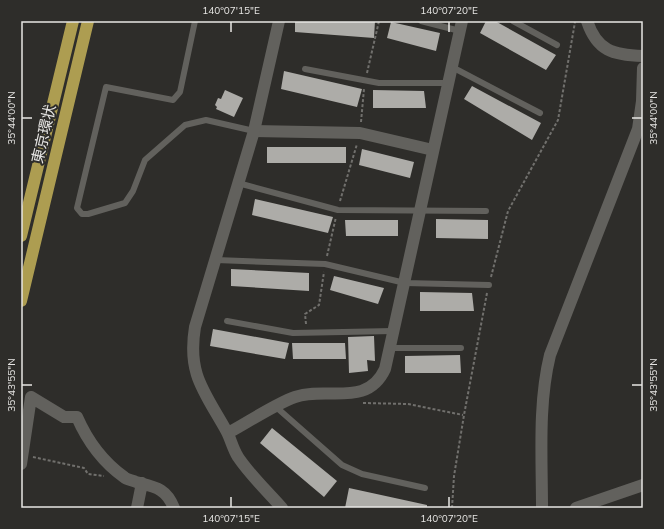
<svg xmlns="http://www.w3.org/2000/svg" width="664" height="529" font-family="Mulish,'Noto Sans JP',sans-serif">
<style>
.building{fill:#adaca8}
.lines{fill:none;stroke-linecap:round;stroke-linejoin:round}
.path{stroke:#71706d;stroke-width:2;stroke-dasharray:3 2;stroke-linecap:butt}
.lane{stroke:#62615d;stroke-width:6}
.street{stroke:#62615d;stroke-width:12}
.secondary{stroke:#62615d;stroke-width:12}
.highway{stroke:#ad9d51;stroke-width:12}
.ticks{fill:none;stroke:#e7e6e4;stroke-width:1.5}
.labels{text-anchor:middle;stroke-width:4;stroke-linejoin:round;paint-order:stroke}
.street-label{font-size:15px;fill:#e7e6e4;stroke:#2e2d2a}
.neatline{fill:none;stroke:#e7e6e4;stroke-width:1.5}
.ticks-label{font-size:10px;text-anchor:middle;fill:#e7e6e4}
</style>
<rect width="100%" height="100%" fill="#2e2d2a"/>
<path class="building" d="M295,21H375L374,38L295,32Z
M486,21H495L556,55L546,70L480,33Z
M391,22L440,33L436,51L387,38Z
M284,71L362,89L357,107L281,89Z
M472,86L541,123L532,140L464,99Z
M225,90L243,98L234,117L216,109L217,107L215,105L218,98L221,99Z
M373,90L424,91L426,108H373Z
M267,147H346V163H267Z
M362,149L414,162L410,178L359,165Z
M255,199L333,217L328,233L252,215Z
M436,219L488,220V239L436,238Z
M345,220H398V236H346Z
M231,269L309,273V291L231,286Z
M334,276L384,288L378,304L330,290Z
M420,292L472,293L474,311H420Z
M213,329L289,343L285,359L210,346Z
M374,336L375,361L367,360L368,371L349,373L348,337Z
M292,343H345L346,359H293Z
M460,355L461,373H405V356Z
M272,428L337,481L324,497L260,443Z
M349,488L427,505V508H345Z"/>
<g class="lines">
<path class="path" d="M367,73L379,21
M361,122L364,89
M340,201L357,144
M327,256L336,217
M491,277L508,211L558,120L575,22
M306,324L305,314L319,305L324,272
M363,403L408,404L463,415
M33,457L84,468L88,474L104,476
M452,508L454,476L464,415L487,293"/>
<path class="lane" d="M195,21L180,92L173,100L106,87L77,208L82,214H88L125,203L133,191L145,160L185,125L206,120L254,131
M421,21L460,31
M513,21L557,45
M452,67L540,113
M305,69L379,83H448
M238,183L338,210L486,211
M216,260L325,264L405,283L489,285
M227,321L293,333L393,331
M389,348H461
M276,407L342,465L362,474L425,488"/>
<path class="street" d="M254,131L360,133L433,150
M21,464L31,397L64,417H77C87,440 103,462 124,477C127,480 132,480 136,482C155,487 166,488 174,508
M137,508L142,483"/>
<path class="secondary" d="M279,21L254,131L195,327C187,375 205,392 227,432C231,440 233,449 238,457C250,475 267,491 282,508
M587,21C597,51 613,55 643,56
M228,433C247,423 275,404 295,397C327,386 367,408 385,369L462,21
M542,508C542,457 538,404 550,355L638,129L642,101L643,68
M576,508L643,485"/>
<path class="highway" d="M21,236L73,21
M21,301L88,21"/>
</g>
<path class="ticks" d="M231,22V32M449,22V32M22,118H32M632,118H642M22,385H32M632,385H642M231,497V507M449,497V507"/>
<g class="labels">
<g class="street-label">
<text transform="translate(44 134) rotate(-77)" y="5">東京環状</text>
</g>
</g>
<rect width="664" height="529" fill="none" stroke="#2e2d2a" stroke-width="44"/>
<rect x="22" y="22" width="620" height="485" class="neatline"/>
<g class="ticks-label">
<text x="231" y="14">140°07'15"E</text>
<text x="449" y="14">140°07'20"E</text>
<text transform="translate(11 118) rotate(-90)" y="4">35°44'00"N</text>
<text transform="translate(653 118) rotate(-90)" y="4">35°44'00"N</text>
<text transform="translate(11 385) rotate(-90)" y="4">35°43'55"N</text>
<text transform="translate(653 385) rotate(-90)" y="4">35°43'55"N</text>
<text x="231" y="522">140°07'15"E</text>
<text x="449" y="522">140°07'20"E</text>
</g>
</svg>
